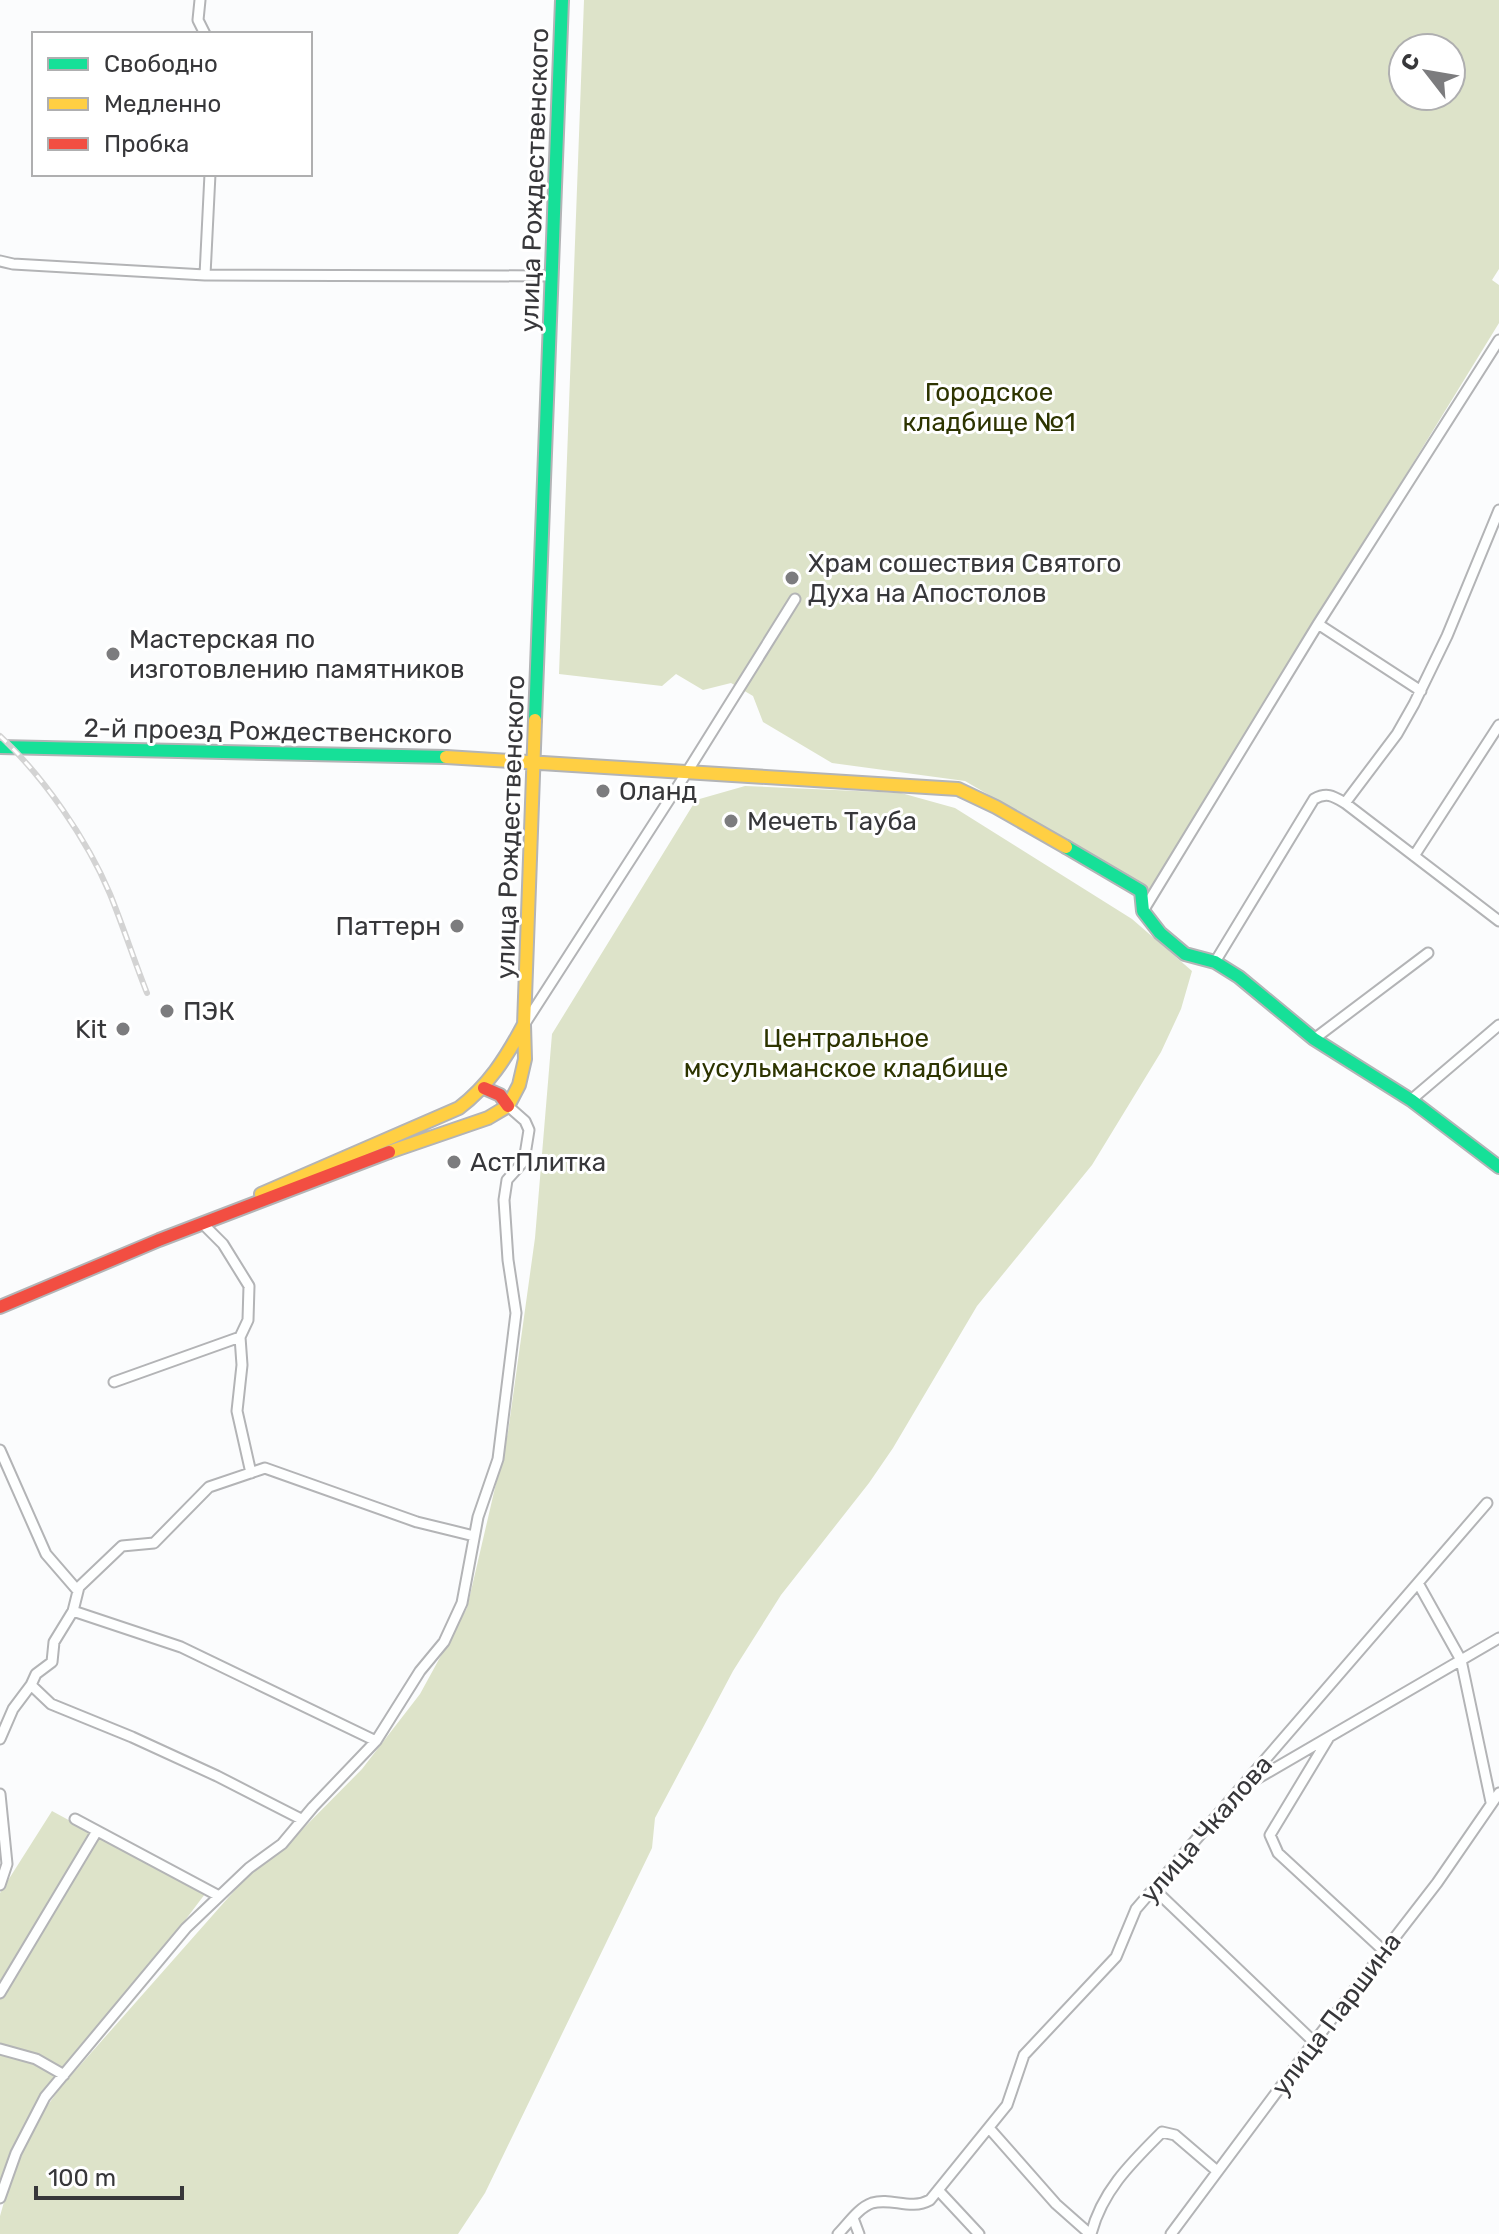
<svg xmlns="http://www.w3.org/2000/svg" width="1499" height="2234" font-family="Rubik,sans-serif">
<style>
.green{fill:#dde3c9;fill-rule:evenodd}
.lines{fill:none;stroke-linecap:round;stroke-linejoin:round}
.street-casing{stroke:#b3b4b6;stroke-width:13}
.fast-casing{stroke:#b3b4b6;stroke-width:16}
.slow-casing{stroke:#b3b4b6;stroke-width:16}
.jam-casing{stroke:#b3b4b6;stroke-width:16}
.street{stroke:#feffff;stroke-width:9}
.fast{stroke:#16e098;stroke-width:12}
.slow{stroke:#ffcf43;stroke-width:12}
.jam{stroke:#f24e42;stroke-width:12}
.rail-casing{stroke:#d3d3d3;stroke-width:6}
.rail{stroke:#fff;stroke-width:3;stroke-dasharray:9;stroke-linecap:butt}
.poi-dot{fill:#7c7c7e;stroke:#fff;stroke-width:3}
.labels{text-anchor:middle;stroke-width:6;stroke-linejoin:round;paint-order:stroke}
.street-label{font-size:26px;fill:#37373a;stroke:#fff}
.park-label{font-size:26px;fill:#2d3400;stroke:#fff}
.poi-label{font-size:26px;fill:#37373a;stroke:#fff;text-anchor:start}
</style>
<rect width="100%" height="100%" fill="#fbfcfd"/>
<path class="green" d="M584,0H1499V269L1492,280L1499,285V323L1151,890L965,781L832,763L763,722L753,696L731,683L703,690L676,674L662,686L559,674ZM1403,48H1451V96H1403Z
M745,786L901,793L955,808L1132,919L1192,971L1181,1009L1161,1052L1092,1165L977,1306L893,1448L869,1483L781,1595L733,1671L655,1818L652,1848L485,2193L458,2234H0V2216L6,2195L33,2126L60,2088L250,1873L279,1853L362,1769L420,1694L467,1608L508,1432L535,1238L552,1034L696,800Z
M52,1811L205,1894L170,1940L36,2102L10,2157L0,2187V1893Z"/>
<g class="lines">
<g class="street-casing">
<path id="street" d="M200,0L198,20L205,34
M0,261L13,264L205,275L552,276
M205,275L210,174
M1318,624L1421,691
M1345,803L1397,734L1414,704L1447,636L1499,510
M1414,856L1499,725
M1143,911L1318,624L1499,340
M1215,962L1314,799C1327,792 1333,796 1345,803L1499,921
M524,1025L687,772L795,599
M1314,1039L1428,953
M1411,1100L1499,1025
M203,1224L223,1244L249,1286L248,1320L240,1337L242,1365L237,1411L251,1473
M114,1382L240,1337
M0,1450L46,1554L78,1591
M1418,1583L1461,1660L1491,1802
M73,1611L181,1647L376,1741
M31,1685L51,1704L132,1737L217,1776L301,1819
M0,1739L13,1709L31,1685L36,1674L52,1662L54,1642L73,1611L79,1587L122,1546L154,1543L209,1487L265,1468L417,1522L474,1536
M1328,1739L1270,1835L1278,1853L1384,1951
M1248,1784L1499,1638
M0,1794L7,1864L0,1885
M75,1819L219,1896
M1154,1889L1314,2042
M0,1993L97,1831
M0,2049L36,2059L64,2075
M989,2128L1056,2204L1090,2234
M938,2190L979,2234
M0,2198L16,2153L45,2097L186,1928L249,1868L282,1844L313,1807L376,1741L420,1671L444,1642L462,1603L478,1517L498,1459L516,1313L508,1260L504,1200L507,1180L524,1161L529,1130L525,1121L508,1106
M853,2218L859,2234
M838,2234C848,2224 858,2208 872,2203C892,2197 910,2211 930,2200L1007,2105L1024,2055L1116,1957L1136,1909L1487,1503
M1091,2234C1102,2191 1131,2163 1162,2132L1175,2135L1217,2171
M1171,2234L1314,2042L1437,1883L1499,1793"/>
</g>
<g class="fast-casing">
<path id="fast" d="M535,720L562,0
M0,747L446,757
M1066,847L1141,891L1143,911L1160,933L1185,954L1215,962L1239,977L1314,1039L1411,1100L1499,1167"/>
</g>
<g class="slow-casing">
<path id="slow" d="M446,757L958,789L996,807L1066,847
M389,1152L488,1118L508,1106L519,1085L525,1059L524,1025L535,720
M261,1194L459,1108C488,1086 506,1058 523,1026"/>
</g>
<g class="jam-casing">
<path id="jam" d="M484,1088L500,1095L508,1106
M0,1307L159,1240L389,1152"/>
</g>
<use href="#street" class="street"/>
<use href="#fast" class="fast"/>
<use href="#slow" class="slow"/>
<use href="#jam" class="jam"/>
<g class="rail-casing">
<path id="rail" d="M0,736C43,776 87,839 110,894C123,926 134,960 147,993"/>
</g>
<use href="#rail" class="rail"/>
</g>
<g class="poi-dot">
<circle cx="792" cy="578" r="8"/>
<circle cx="113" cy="654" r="8"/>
<circle cx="603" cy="791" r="8"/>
<circle cx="731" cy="821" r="8"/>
<circle cx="457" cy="926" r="8"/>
<circle cx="167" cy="1011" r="8"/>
<circle cx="123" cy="1029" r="8"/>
<circle cx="454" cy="1162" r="8"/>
</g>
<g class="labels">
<g class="street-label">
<text transform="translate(534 180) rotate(-88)" y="9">улица Рождественского</text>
<text transform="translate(268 731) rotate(1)" y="9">2-й проезд Рождественского</text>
<text transform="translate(510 827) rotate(-88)" y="9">улица Рождественского</text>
<text transform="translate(1206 1829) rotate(-49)" y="9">улица Чкалова</text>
<text transform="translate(1336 2014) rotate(-53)" y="9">улица Паршина</text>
</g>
<g class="park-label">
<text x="989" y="401">Городское<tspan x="989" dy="30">кладбище №1</tspan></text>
<text x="846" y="1047">Центральное<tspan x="846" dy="30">мусульманское кладбище</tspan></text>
</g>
<g class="poi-label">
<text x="808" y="572">Храм сошествия Святого<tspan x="808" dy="30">Духа на Апостолов</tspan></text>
<text x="129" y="648">Мастерская по<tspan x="129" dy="30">изготовлению памятников</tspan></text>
<text x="619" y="800">Оланд</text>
<text x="747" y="830">Мечеть Тауба</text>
<text x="441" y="935" text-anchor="end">Паттерн</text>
<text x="183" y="1020">ПЭК</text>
<text x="107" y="1038" text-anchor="end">Kit</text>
<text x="470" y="1171">АстПлитка</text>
</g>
</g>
<rect x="32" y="32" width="280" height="144" fill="#ffffff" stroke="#afafb0" stroke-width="2"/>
<rect x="48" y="58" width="40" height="12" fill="#16e098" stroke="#afafb0" stroke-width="2"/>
<text x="104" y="72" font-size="24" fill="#37373a">Свободно</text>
<rect x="48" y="98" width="40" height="12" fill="#ffcf43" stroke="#afafb0" stroke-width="2"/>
<text x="104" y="112" font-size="24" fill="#37373a">Медленно</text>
<rect x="48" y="138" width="40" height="12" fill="#f24e42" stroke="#afafb0" stroke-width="2"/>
<text x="104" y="152" font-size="24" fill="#37373a">Пробка</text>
<g transform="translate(1427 72) rotate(301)"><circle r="38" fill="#ffffff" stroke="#afafb0" stroke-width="2"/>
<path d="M0-6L14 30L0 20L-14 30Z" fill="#7c7c7e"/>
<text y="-12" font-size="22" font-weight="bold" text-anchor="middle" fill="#37373a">С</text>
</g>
<path d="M36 2186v12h146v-12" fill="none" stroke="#37373a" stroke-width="4"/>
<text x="48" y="2186" font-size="24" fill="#37373a" stroke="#ffffff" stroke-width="6" paint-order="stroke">100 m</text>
</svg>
